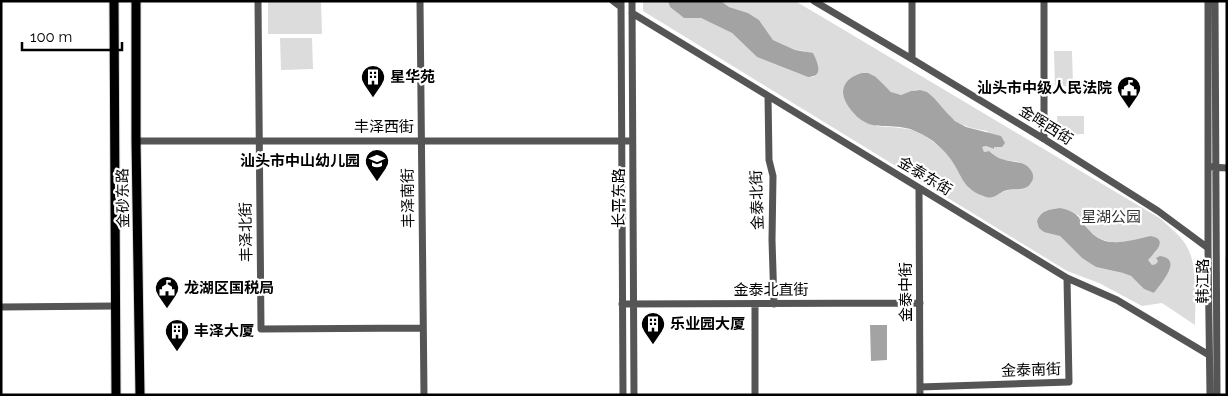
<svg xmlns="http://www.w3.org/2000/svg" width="1228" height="396" font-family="Raleway,'Noto Sans SC',sans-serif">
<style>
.green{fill:#dcdcdc;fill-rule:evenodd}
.water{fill:#a3a3a3}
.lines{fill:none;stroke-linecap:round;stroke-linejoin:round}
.major-casing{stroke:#dbdbdb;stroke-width:11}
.minor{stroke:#555;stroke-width:7}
.major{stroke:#000;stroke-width:9}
.labels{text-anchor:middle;stroke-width:4.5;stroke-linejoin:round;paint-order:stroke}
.poi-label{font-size:15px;font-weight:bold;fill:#000;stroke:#fff;text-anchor:start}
.street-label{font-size:15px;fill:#000;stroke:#fff}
.park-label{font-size:15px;fill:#333;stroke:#fff}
</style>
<rect width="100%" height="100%" fill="#fff"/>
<path class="green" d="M268,1H321L322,34H268Z
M643,1H668L670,7L684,18H701L732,33L757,57L808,77H814L805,51L795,50L773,40L759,20L748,13L729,7L721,1H795L834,24L1161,219C1169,227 1180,235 1186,245C1199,267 1195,300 1195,325L1162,303L1142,306L1099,283L1067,271L643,11ZM876,77C883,84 893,98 904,94C909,92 915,89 919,90C933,93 943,112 954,120C964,127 976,129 987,131L994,147L993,149L986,146L981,147L984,152L989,151L997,157L1004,160L1019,162L1032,172C1033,181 1032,187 1022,189C1018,190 1014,189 1010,190C1001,191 995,198 985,197C983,197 979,194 978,193C959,183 962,173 950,158C943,149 933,141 923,135C908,126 892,128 875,126ZM1060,208C1065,210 1074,212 1078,215C1083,219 1086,227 1090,231C1107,249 1130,241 1150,236L1156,252L1147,260L1152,265L1157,264L1158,261L1170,269L1154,293L1144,289L1131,276L1123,273L1096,267L1082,258L1060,236L1053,234L1045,211Z
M280,38H312L313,69L281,70Z
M1054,51H1072L1073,86H1055Z
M1057,116H1084V134L1058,135Z
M1225,257L1227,258V395H1226Z"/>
<path class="water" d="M668,1H721L729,7L748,13L759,20L773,40L795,50L813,53C818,63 824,77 808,77L757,57L732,33L701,18H684L670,7Z
M862,73H868L876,77L891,92L901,95L911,91L920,90L927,92L934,98L947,113L955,121L966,127L1001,136L1005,143L1002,147H994V149L986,146L982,147L984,152L989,151C993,154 997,158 1002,159C1012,163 1026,160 1032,172C1034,176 1033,180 1031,183C1025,193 1013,187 1004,191C996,195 993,200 983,196C960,187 962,173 949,157C945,152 939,146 933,141C926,136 918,132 910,129C886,122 870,134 851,110C847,105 844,100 843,93C843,81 852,76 862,73Z
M1060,208C1079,212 1078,218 1090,231C1106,250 1131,240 1150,236C1170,239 1154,253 1148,260L1152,265L1156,264L1158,261L1156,258L1160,256C1184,259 1160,284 1154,293L1144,289L1131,276L1123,273L1096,267L1088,262L1082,258L1060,236L1044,232L1039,228L1037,221C1042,210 1048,210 1060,208Z
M870,325H887V360L871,361Z"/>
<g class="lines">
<g class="major-casing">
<path id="major" d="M114,1L116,395
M136,1V141L140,395"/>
</g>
<path class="minor" d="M258,1L261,329L423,328
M420,1L424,395
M613,1L621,7
M621,1L623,395
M632,1L634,395
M814,1L912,59L1044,139L1158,211L1208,248
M1208,1V248L1210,395
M1215,1L1217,395
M632,13L1067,278L1117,300L1209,355
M912,59V1
M768,96L769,160L773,176L772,240L774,304
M1044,139V1
M136,141H632
M1212,167L1227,168
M919,188L920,395
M622,304L920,303
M755,304V395
M1,307L116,306
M920,387L1069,382L1067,278"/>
<use href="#major" class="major"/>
</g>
<defs>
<g id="building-pin" transform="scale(1.25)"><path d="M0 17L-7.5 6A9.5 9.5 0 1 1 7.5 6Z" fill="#000" stroke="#fff"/><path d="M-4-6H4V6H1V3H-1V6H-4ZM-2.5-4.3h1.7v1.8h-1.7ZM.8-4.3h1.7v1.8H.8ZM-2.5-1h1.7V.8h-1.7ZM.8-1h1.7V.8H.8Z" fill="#fff"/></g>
<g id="civic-pin" transform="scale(1.25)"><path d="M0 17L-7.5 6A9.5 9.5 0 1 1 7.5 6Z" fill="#000" stroke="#fff"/><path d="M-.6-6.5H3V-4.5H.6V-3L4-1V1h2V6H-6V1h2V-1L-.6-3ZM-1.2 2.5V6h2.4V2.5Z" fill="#fff"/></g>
<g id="school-pin" transform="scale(1.25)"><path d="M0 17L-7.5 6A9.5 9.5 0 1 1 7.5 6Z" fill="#000" stroke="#fff"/><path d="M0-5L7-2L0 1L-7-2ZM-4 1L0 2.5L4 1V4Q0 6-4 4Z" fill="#fff"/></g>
</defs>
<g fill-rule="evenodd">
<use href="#building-pin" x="373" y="77"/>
<use href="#civic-pin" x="1129" y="88"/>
<use href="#school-pin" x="377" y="161"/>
<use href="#civic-pin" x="167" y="288"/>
<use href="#building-pin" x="653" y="324"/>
<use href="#building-pin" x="177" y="331"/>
</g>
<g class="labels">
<g class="poi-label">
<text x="390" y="82">星华苑</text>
<text x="1112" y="93" text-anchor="end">汕头市中级人民法院</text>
<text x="360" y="166" text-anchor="end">汕头市中山幼儿园</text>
<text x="184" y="293">龙湖区国税局</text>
<text x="670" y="329">乐业园大厦</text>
<text x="194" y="336">丰泽大厦</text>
</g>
<g class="street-label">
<text transform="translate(1046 125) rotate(32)" y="5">金晖西街</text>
<text x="384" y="132">丰泽西街</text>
<text transform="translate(925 176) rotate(31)" y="5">金泰东街</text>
<text transform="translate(123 198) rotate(-91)" y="5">金砂东路</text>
<text transform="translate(408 198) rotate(-91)" y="5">丰泽南街</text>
<text transform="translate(619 198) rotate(-90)" y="5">长平东路</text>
<text transform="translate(757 200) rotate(-92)" y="5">金泰北街</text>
<text transform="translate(246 232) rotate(-91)" y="5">丰泽北街</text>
<text transform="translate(1203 281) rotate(-90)" y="5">韩江路</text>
<text x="771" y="295">金泰北直街</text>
<text transform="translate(906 292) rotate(-90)" y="5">金泰中街</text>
<text transform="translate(1031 370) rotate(-2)" y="5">金泰南街</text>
</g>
<g class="park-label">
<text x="1111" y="222">星湖公园</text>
</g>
</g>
<rect width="1228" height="396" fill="none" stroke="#000000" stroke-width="5"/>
<path d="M22 42v8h100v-8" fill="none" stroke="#000000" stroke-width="2.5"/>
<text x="30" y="42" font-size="15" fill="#000000" stroke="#ffffff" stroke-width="4" paint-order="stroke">100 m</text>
</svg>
